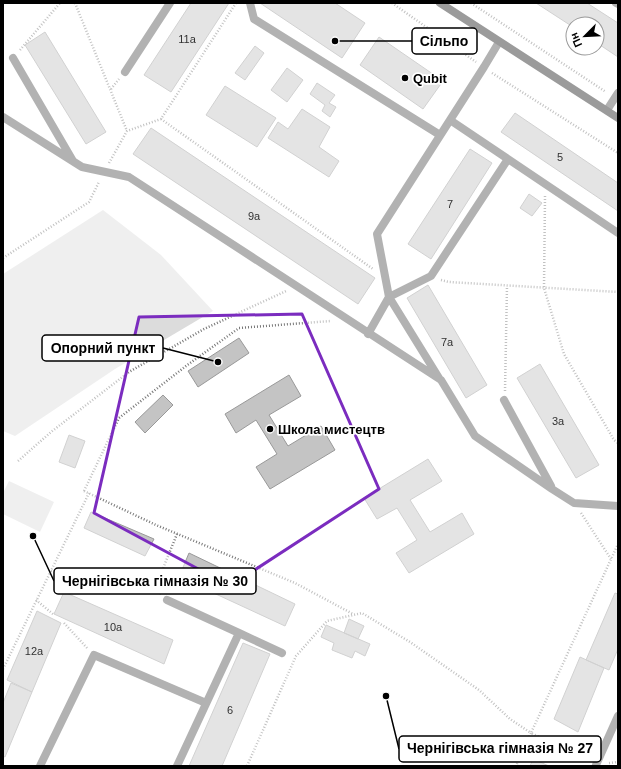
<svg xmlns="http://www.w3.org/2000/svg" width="621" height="769" font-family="Arial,sans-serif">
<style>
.green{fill:#dcdcdc}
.building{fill:#c4c4c4;stroke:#999}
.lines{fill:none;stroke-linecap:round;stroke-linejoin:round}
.path{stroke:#777;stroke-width:2.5;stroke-dasharray:1 2;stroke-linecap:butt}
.lane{stroke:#555;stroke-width:8}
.secondary{stroke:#222;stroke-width:8}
.marked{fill:none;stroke:#7b2cbf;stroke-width:3;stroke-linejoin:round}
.poi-dot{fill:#000;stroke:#fff;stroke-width:1.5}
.labels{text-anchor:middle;stroke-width:3.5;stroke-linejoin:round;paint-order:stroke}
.number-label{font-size:11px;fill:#313131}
.poi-label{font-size:13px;font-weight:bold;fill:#000;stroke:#fff;text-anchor:start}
.leader{fill:none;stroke:#000;stroke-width:1.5}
.callout-dot{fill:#000;stroke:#fff;stroke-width:1.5}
.callout{fill:#fff;stroke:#000;stroke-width:1.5}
.callout-label{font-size:14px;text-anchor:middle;font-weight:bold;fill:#000}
</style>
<rect width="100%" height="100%" fill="#fff"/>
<path class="green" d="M103,210L161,255L213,311L115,369L15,436L3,431V274Z
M9,481L54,502L40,532L3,514V493Z"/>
<path class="building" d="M191,3H229L171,92L144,75Z
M260,3H335L365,23L342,58Z
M536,3H587L618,23V57L597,43V24H573V27Z
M45,32L106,132L86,144L25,45Z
M379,37L443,81L423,109L360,65Z
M255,46L264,53L245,80L235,73Z
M287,68L303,80L287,102L271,90Z
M317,83L335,95L329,103L336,107L330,117L322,111L325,105L310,94Z
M225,86L276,118L257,147L206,115Z
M302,109L330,127L319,147L339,161L329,177L268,138L278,122L288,129Z
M515,113L618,183V211L501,132Z
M151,128L375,278L358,304L133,154Z
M470,149L492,163L431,259L408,244Z
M529,194L542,203L532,216L520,208Z
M428,285L487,385L466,398L407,298Z
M239,338L249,353L198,387L188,371Z
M540,364L599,465L576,478L517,378Z
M289,375L301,396L269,415L288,446L321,426L335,450L270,489L256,467L277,454L256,420L236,433L225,414Z
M163,395L173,405L145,433L135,422Z
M69,435L85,441L75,468L59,462Z
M428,459L442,481L410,500L430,532L462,513L474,534L409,573L396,553L417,540L397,508L377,519L364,498Z
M91,512L154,539L145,556L84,528Z
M189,553L295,604L285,626L179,577Z
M64,592L173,640L164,664L54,614Z
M615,593L618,594V649L609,670L586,660Z
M37,611L61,623L32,692L7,680Z
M349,619L364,626L358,639L344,633Z
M326,625L370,644L365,656L355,651L352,658L332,650L334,643L321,637Z
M243,643L270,654L222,766H189Z
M580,657L604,668L578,732L554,719Z
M11,683L32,692L5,757L3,756V703Z
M533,759L549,766H530Z"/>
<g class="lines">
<path class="path" d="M75,3L127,131
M392,3L476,62
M471,3L606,92
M20,50L60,3
M492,73L618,153
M111,89L119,79
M161,119L373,269
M109,163L127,131L161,119L236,3
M545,196L544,288L564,354L614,440L618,443
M3,258L89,202L99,182
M441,280L449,282L618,292
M505,391L507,286
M18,461L51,432L129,372L204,329L286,291
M84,491L119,418L186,366L239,328L331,321
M84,491L156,525L295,583L353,614
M581,513L611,559
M51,571L65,570L110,580L155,588
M161,594L155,588L177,534
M36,600L53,614
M64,623L88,649
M3,669L89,493
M587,760L531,733L618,544
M609,763L618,762
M247,766L296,656L327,621L362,613L410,642L479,690L510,719L531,733L516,766"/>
<path class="lane" d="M250,3L254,19L440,135
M616,3L618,4
M13,58L73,161
M125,72L170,3
M607,110L618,93
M3,117L82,167L129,177L441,380L475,436L552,489L574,503L618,506
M450,120L618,233
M368,334L389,297L431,276L508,159
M439,378L389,297L377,234L484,67L499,42
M504,400L551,486
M167,600L239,633
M596,765L618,716
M40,766L94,655L206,703
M177,766L239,633L282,653"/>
<path class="secondary" d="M440,3L618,118"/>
</g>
<path d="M0 0H621V769H0ZM302,314L379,489L230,586L94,513L139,317Z" fill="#fff" fill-opacity=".55" fill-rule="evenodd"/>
<path class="marked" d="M302,314L379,489L230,586L94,513L139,317Z"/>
<g class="poi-dot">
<circle cx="405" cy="78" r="4"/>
<circle cx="270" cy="429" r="4"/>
</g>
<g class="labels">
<g class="number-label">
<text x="187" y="43">11а</text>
<text x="560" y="161">5</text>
<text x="450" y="208">7</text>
<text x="254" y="220">9а</text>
<text x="447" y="346">7а</text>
<text x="558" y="425">3а</text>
<text x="113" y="631">10а</text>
<text x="34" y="655">12а</text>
<text x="230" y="714">6</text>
</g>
<g class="poi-label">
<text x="413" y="83">Qubit</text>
<text x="278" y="434">Школа мистецтв</text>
</g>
</g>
<path class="leader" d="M335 41L412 41M218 362L163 348M33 536L54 581M386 696L399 749"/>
<g class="callout-dot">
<circle cx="335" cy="41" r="4"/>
<circle cx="218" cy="362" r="4"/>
<circle cx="33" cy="536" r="4"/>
<circle cx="386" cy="696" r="4"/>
</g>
<g class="callout">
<rect x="412" y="28" width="65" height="26" rx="4"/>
<rect x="42" y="335" width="121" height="26" rx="4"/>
<rect x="54" y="568" width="202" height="26" rx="4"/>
<rect x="399" y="736" width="202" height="26" rx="4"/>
</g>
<g class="callout-label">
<text x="444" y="46">Сільпо</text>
<text x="103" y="353">Опорний пункт</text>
<text x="155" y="586">Чернігівська гімназія № 30</text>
<text x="500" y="753">Чернігівська гімназія № 27</text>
</g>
<rect width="621" height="769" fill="none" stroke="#000000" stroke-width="8"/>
<g transform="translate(585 36) rotate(246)"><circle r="19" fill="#ffffff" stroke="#999999"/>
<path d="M0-3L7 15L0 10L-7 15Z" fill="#000000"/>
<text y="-6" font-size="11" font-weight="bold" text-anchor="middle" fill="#000000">Пн</text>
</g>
</svg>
